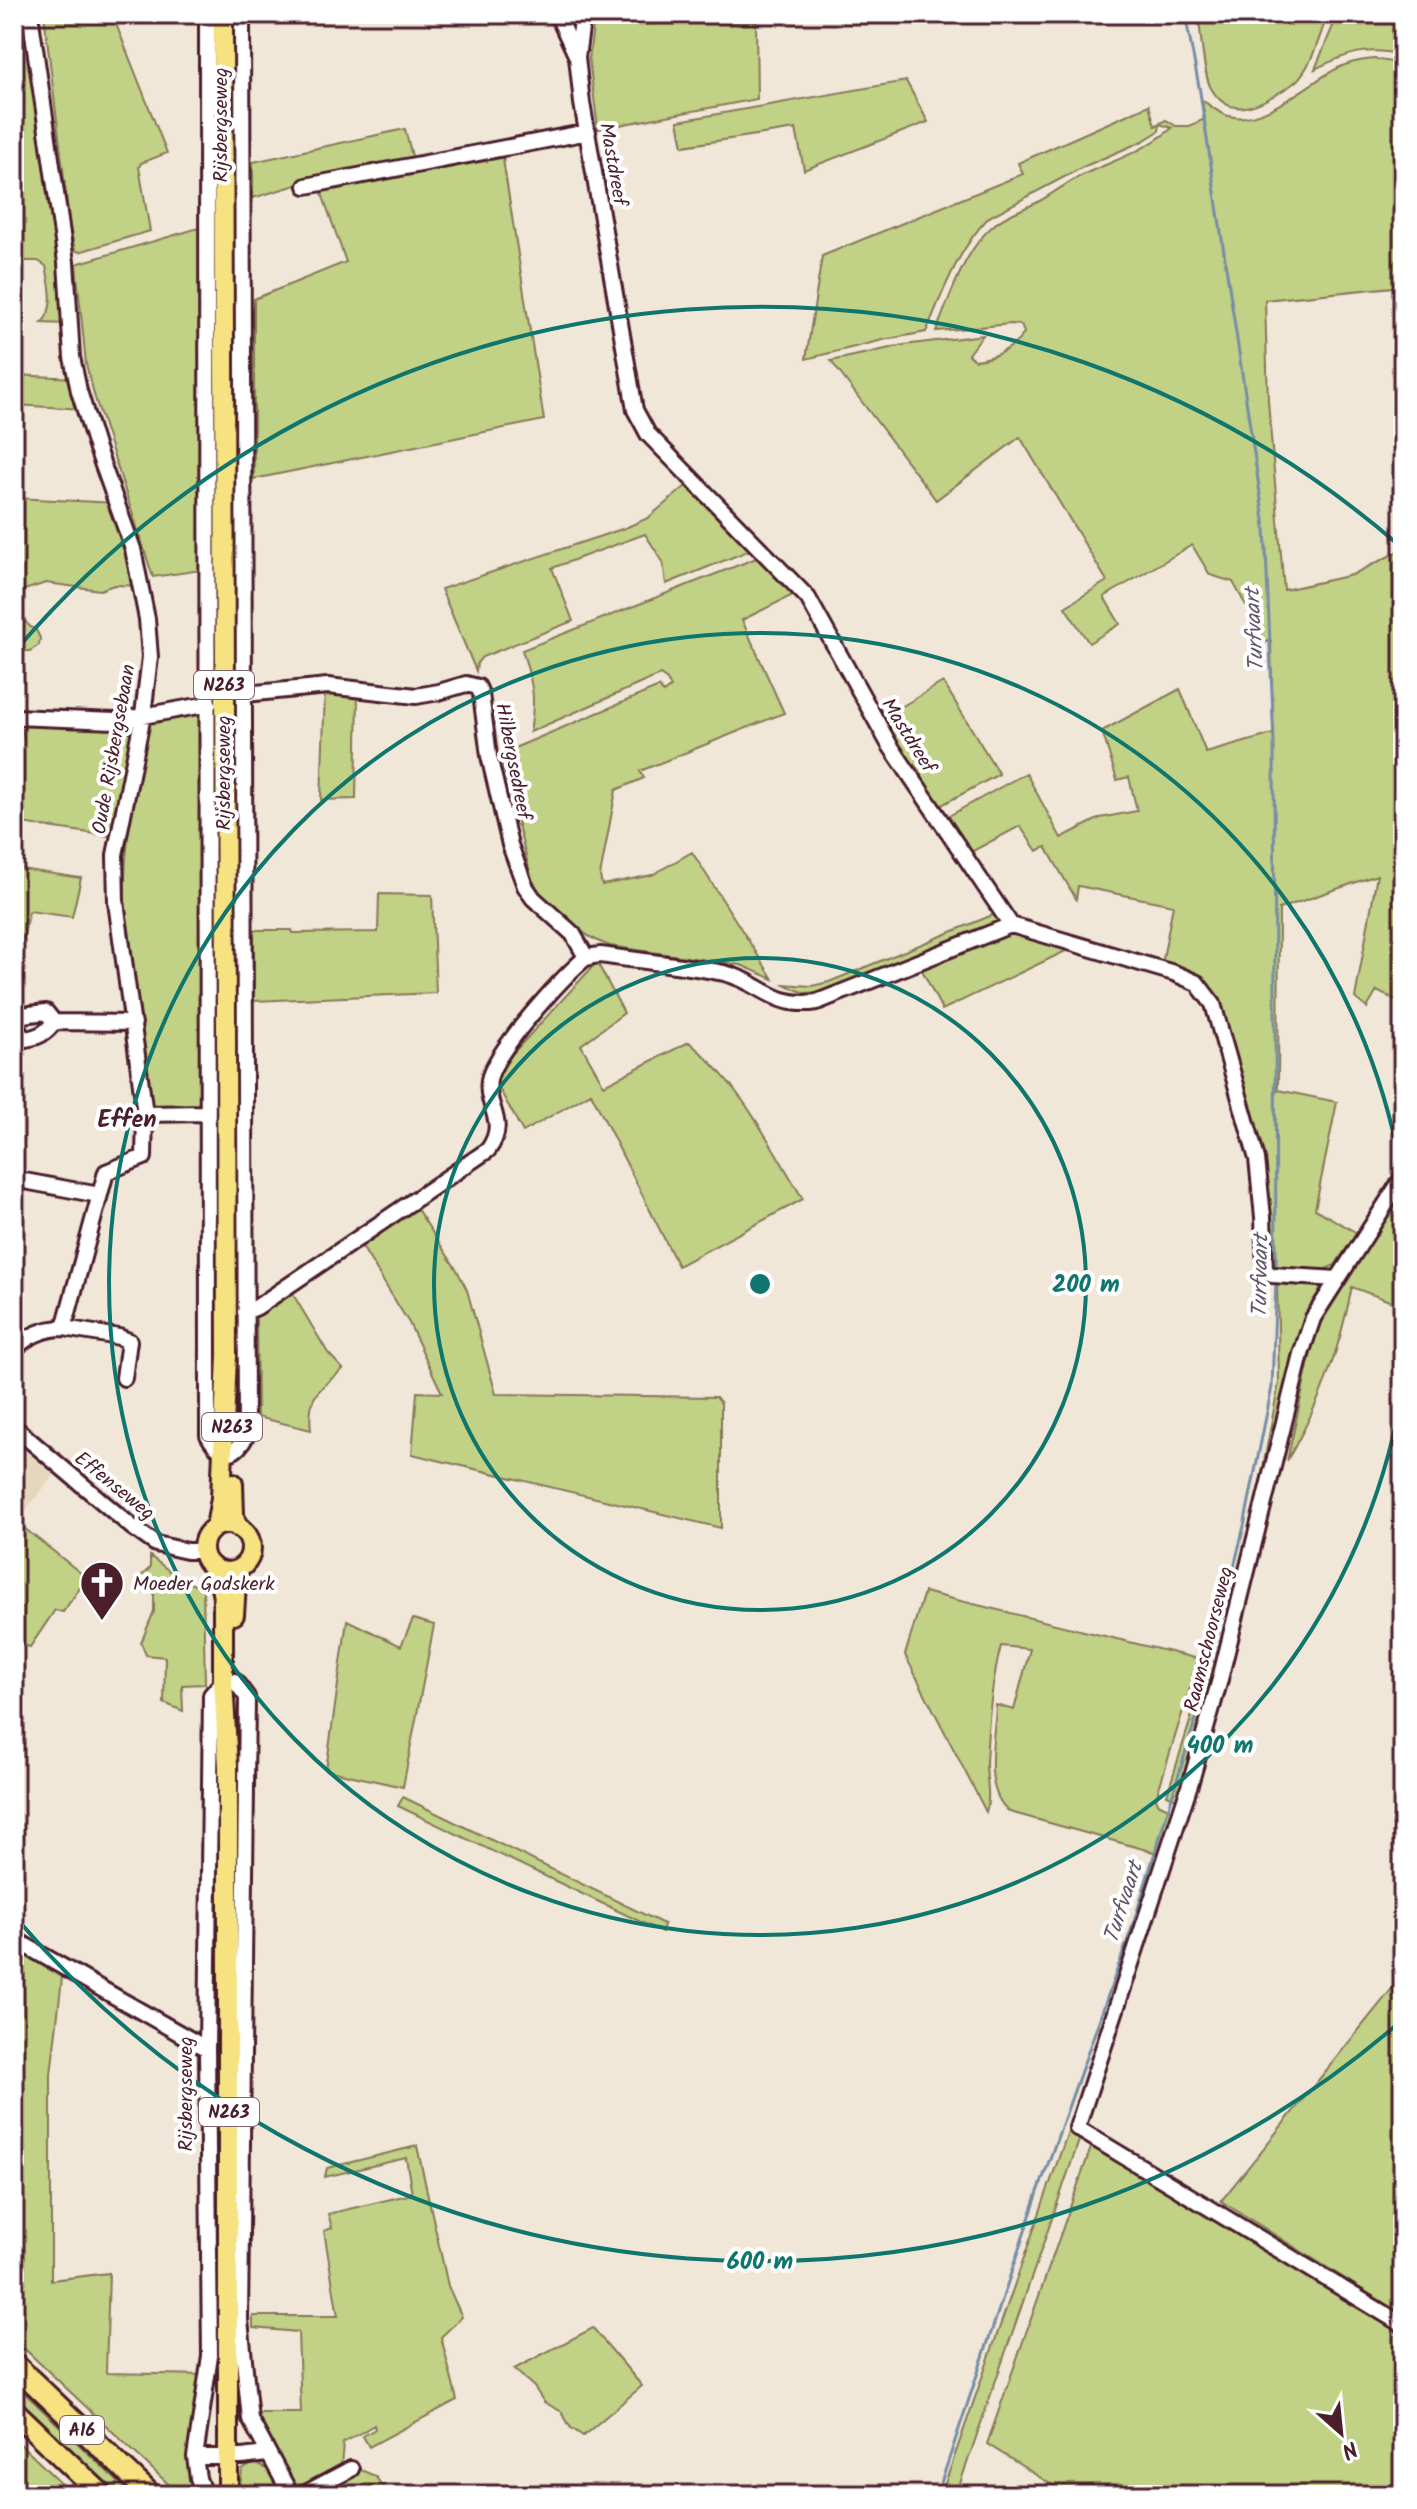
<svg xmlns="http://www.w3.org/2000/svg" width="1417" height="2509" font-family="Kalam,sans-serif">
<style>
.built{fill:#e5d6be}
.green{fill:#c1d186;stroke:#867858;stroke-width:2}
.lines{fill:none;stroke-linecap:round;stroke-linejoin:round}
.stream{stroke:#768da5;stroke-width:3}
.minor-casing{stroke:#4a1f2b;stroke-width:20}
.major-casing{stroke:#4a1f2b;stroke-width:24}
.highway-casing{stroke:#4a1f2b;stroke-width:26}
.minor{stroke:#fff;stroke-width:14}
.major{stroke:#f6e281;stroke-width:18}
.highway{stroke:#f6e281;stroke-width:20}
.ring{fill:none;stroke:#0f766e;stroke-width:4}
.labels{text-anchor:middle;stroke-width:8;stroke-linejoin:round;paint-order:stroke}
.shield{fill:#fff;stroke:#80626b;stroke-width:2}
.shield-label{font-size:18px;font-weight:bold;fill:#4a1f2b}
.street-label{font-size:20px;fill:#4a1f2b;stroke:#fff}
.poi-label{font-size:20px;fill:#4a1f2b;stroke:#fff;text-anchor:start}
.water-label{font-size:22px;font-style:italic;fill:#605668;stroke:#fff}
.quarter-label{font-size:24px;font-weight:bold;fill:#4a1f2b;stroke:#fff}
.centre{fill:#0f766e;stroke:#fff;stroke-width:4}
.ring-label{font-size:24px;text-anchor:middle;font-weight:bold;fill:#0f766e;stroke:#fff;stroke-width:8;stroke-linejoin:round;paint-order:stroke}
</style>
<rect width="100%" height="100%" fill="#f0e7d9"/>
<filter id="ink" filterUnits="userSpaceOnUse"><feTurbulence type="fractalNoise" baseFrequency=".0125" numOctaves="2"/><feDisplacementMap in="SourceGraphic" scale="16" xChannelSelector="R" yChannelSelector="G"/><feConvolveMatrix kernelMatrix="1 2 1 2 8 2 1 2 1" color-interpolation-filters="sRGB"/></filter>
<g filter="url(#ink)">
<path class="built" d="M14,1442L54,1475L16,1522L14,1520Z"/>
<path class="green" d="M14,14H25L27,24L66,324L42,323C56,307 50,286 46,266L38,261H14Z
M44,14H112L167,153L141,163L139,167L150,231L79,252L75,250L70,227Z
M1198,14H1328C1320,34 1314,60 1300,77C1296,83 1287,88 1280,92C1256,107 1228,119 1211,88C1203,75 1201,31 1198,14Z
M1338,14H1403V55C1366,46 1348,53 1315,69Z
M756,21L757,99L598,129L589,59L593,26Z
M1374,59L1403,64V286L1265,300L1268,401L1284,590L1352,575L1403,549V1004L1377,991L1367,1008L1355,998L1377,875L1279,909L1278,1090L1337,1102L1315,1209L1357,1233L1335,1265L1324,1270L1272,1267L1266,1163L1255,1120L1219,1005C1204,977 1191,975 1162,964L1173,905L1078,886L1076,899L1046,847L1037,851L1020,826L971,852L947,817L1026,773L1061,838L1100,818L1137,811L1129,777L1117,780L1102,731L1180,689L1206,753L1273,734L1271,641L1266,642L1233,582L1210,575L1192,545L1104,597L1120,624L1089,643L1065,607L1107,581L1020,437L936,500L831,361L904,345L983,335L968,354L975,360C992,359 1015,348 1024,333L1021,325L1011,324L936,331C951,296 964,249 995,224C1007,214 1024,209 1038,202C1056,192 1071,179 1091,171C1119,159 1148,149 1172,128L1160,124L1159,131L1143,141L1083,167L989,217C958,249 943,292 926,332L883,340L806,359L822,256L1023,174L1018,163L1149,105L1155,126L1166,120L1176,126H1189L1205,119L1202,100C1211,106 1219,114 1229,116C1263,126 1309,82 1338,68C1350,62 1361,60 1374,59Z
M906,81L928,122L804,170L796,129L683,146L678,121Z
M405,129L413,160L330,175L253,198V162Z
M502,153L544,420L254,479V299L346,262L319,185Z
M202,227V570L153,577L95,398L86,364L76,264Z
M14,375L76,378L84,409L14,405Z
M686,486L753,549L666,584L663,562L645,534L552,568L573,621L482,657L477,663L476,671L441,589L625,528L648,518Z
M14,498L118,503L142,586L114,585L100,590L46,583L24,590C21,606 19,623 36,630L40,638L39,645L30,651H14Z
M759,557L795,594L742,620L784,713L640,771L644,778L616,790L600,876L602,885L652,875L692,852L773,979L741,965L610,946C580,936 548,907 532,880L500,754L659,687L663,693L671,687L667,680L660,675L530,732C536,696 533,685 522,650Z
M943,682L999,774L940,806L905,755L884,717Z
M325,689L358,694L356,799L321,800Z
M186,714H203V1108L153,1111L125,901C123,841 137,780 149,721Z
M25,719L137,722L117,837L14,822V770Z
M14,868L81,878L72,917L29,911L22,943L14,942Z
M379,894L432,895L436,993L254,1001V930H292L293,933L378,932Z
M995,914L1001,923L830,991L805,993L782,984L812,986L829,982Z
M1011,932L1070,949L942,1010L921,968Z
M597,962L624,1013L581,1045L604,1085L689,1042C742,1086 768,1141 803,1199L678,1266L591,1093L523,1132L496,1083L503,1064Z
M1403,1191V1306L1352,1287C1338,1355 1321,1401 1287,1461L1316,1330Z
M417,1209L457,1270L467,1290L496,1394L716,1397L721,1403V1528L412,1454L417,1392L442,1393L409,1323L361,1245Z
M1277,1279L1327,1284L1296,1358L1233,1655L1188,1804L1167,1795L1209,1661L1220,1663L1255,1511L1279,1382Z
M291,1291L328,1353L343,1369C318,1391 307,1395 311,1430L257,1417L256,1314Z
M14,1520L87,1578L63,1612L55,1610L30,1647L14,1642Z
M150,1556L181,1580L203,1588L205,1684L182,1685L183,1711L164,1703L165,1657L146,1655L141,1643L154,1611V1586L140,1577L150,1568Z
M924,1592L1199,1659L1156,1798L1158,1803L1175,1811L1161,1854L1010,1812C981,1790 995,1737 996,1705L1014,1710L1030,1649L1001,1646C991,1685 988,1723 986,1763C986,1779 991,1797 986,1812L905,1655Z
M413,1619L434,1625L403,1787L326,1770L347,1620L401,1646Z
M403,1797L664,1924L662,1932L398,1806Z
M14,1943L63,1969L51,2075V2280L109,2273L106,2373L208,2375L200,2495H180L14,2339Z
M1403,1975V2315L1221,2201Z
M1101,2037L1082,2132L956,2495H941Z
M1094,2139L1403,2333V2495H1366L1359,2491L1357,2495H1068L987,2444Z
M417,2146L448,2286L462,2317L441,2337L457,2400L369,2447L363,2436L375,2429L374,2425L343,2443L341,2468L297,2493L252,2413H301L298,2332L253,2328V2316H338L324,2231L332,2228L328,2214L412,2194L406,2158L325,2177L327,2168Z
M593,2328L642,2386L583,2436L570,2427L562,2412L544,2402L534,2387L514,2369Z
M14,2383L132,2495H119L14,2396Z
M14,2438L73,2495H14Z
M254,2463L269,2470L284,2495H239L242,2470Z
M361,2470L375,2476L389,2495H313Z"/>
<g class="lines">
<path class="stream" d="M1185,14L1200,92L1265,527L1274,741L1276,1272
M937,2495L1038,2192L1132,1928L1203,1695L1244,1526L1272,1387L1276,1279"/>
<g class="minor-casing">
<path id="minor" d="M207,14L208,1435C220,1457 234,1459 246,1436L242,14
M557,14L577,57
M583,14L577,57L582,103L635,410L648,434L808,598L889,744L1011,925L1174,973L1197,983L1213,1004L1257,1159L1263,1217L1265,1271L1272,1275L1338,1279
M306,186L588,132
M245,694L328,686L416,696L439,692L466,684L478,687L481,694L489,756L510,845L525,886L533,898L573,934L586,957
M14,717L115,721L209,704
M54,1022C46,1033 39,1037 25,1039L19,1033L17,1025L22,1015L46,1012L54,1022L134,1023
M145,1114L207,1113
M1403,1177L1313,1318L1301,1354L1219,1683L1191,1781L1077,2128L1403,2325
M14,1179L99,1195
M245,1312L257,1307L488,1150C509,1121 485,1108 489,1080C494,1052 560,980 583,960C588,956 594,956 600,955C641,961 683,965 724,973C760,981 773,1009 817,1002L1011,925
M64,1328L119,1337L129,1341L124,1378
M14,1350C26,1336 45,1328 64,1328L106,1172L144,1157L145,1114L116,902L115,855L143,715L150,657L147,619L133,549L96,446L79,391L72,357L66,262L30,14
M14,1427L132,1527L156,1544L187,1551H202
M14,1939L207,2049
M195,2457H242L266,2454
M204,2495L198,2478L195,2457L210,2356L207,2049L211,1695L223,1681H235L247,1697L240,2320L250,2419L291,2495
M302,2495L351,2469"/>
</g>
<g class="major-casing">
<path id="major" d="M233,1483L234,1515L237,1527
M203 1548a24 24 0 1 1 48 0a24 24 0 1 1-48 0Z
M216,1527L221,1498L227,1356L223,14
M218,1570L223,1598V1681L228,1766V2495
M234,1615L237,1570"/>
</g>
<g class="highway-casing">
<path id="highway" d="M14,2364L151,2495
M14,2411L102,2495"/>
</g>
<use href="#minor" class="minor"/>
<use href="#major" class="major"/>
<use href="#highway" class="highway"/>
</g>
</g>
<g class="ring">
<circle cx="760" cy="1284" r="326"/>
<path d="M1403 1386A651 651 0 1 1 1403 1182"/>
<path d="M1401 2021A977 977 0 0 1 17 1919M17 649A977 977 0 0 1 1401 547"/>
</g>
<defs>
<g id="church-pin" transform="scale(2.3)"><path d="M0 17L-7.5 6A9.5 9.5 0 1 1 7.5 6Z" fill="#4a1f2b" stroke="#fff"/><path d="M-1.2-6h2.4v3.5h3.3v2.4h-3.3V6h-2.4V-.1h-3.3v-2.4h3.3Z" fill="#fff"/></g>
</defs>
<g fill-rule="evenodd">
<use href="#church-pin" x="102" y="1583"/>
</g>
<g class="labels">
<g class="shield">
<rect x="194" y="671" width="60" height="28" rx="6"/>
<rect x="202" y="1413" width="60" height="28" rx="6"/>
<rect x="199" y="2098" width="60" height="28" rx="6"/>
<rect x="60" y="2416" width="44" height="28" rx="6"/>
</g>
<g class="shield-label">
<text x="224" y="691">N263</text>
<text x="232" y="1433">N263</text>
<text x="229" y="2118">N263</text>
<text x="82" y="2436">A16</text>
</g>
<g class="street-label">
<text transform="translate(220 125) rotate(-90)" y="7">Rijsbergseweg</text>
<text transform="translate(614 164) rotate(80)" y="7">Mastdreef</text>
<text transform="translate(909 735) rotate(58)" y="7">Mastdreef</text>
<text transform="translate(113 749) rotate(-80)" y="7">Oude Rijsbergsebaan</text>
<text transform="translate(514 761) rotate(79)" y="7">Hilbergsedreef</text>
<text transform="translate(223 773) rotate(-90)" y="7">Rijsbergseweg</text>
<text transform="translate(115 1485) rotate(39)" y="7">Effenseweg</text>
<text transform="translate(1208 1639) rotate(-76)" y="7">Raamschoorseweg</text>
<text transform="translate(185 2094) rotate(-90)" y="7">Rijsbergseweg</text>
</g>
<g class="poi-label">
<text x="133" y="1590">Moeder Godskerk</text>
</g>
<g class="water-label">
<text transform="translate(1253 630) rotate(-93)" y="8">Turfvaart</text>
<text transform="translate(1259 1276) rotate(-89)" y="8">Turfvaart</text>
<text transform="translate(1122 1902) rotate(-72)" y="8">Turfvaart</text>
</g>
<g class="quarter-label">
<text x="127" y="1127">Effen</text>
</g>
</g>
<circle cx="760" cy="1284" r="12" class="centre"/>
<g class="ring-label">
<text x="1086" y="1292">200 m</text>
<text x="1220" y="1753">400 m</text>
<text x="760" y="2269">600 m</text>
</g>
<rect width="1417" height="2509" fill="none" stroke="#fff" stroke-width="48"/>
<rect x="24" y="24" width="1369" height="2461" fill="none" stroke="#4a1f2b" stroke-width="3" filter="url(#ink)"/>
<g transform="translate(1341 2433) rotate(153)" stroke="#ffffff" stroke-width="6" paint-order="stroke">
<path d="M0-6L14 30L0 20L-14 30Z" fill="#4a1f2b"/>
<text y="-12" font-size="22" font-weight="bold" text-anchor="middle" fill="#4a1f2b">N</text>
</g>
</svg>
